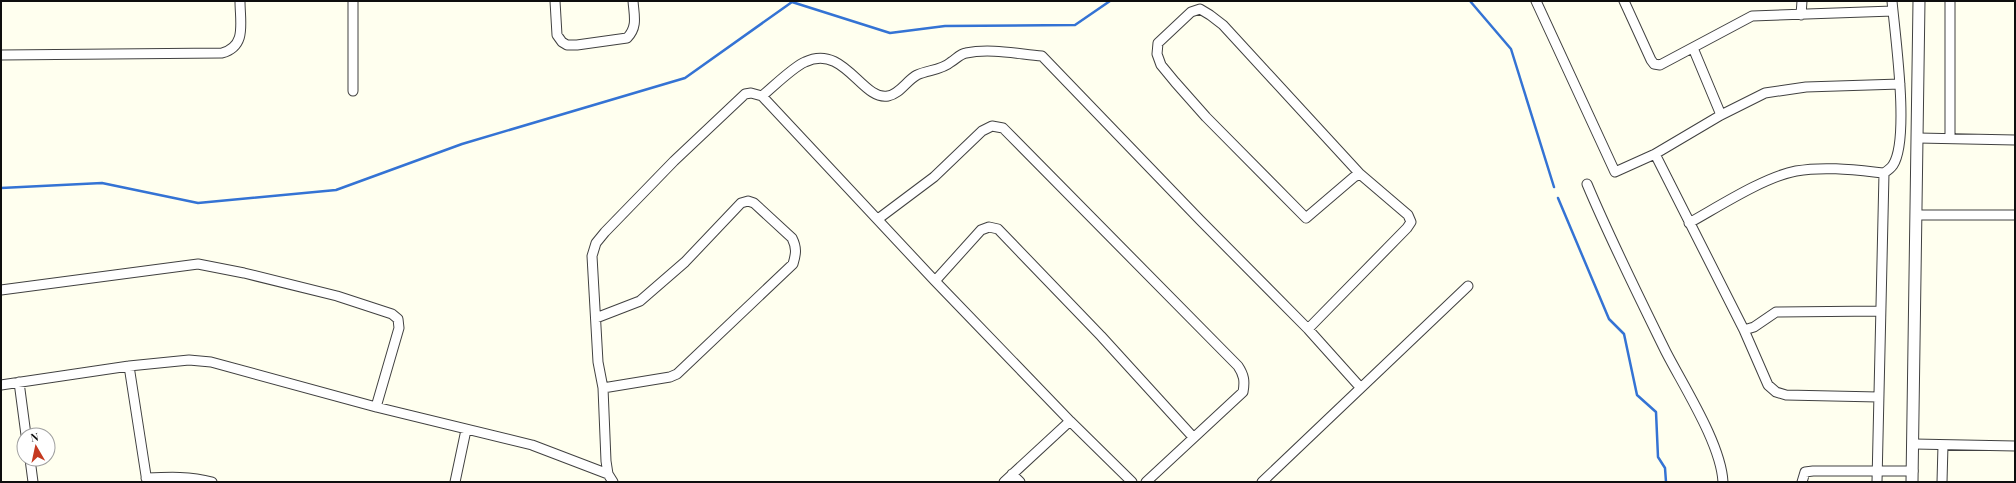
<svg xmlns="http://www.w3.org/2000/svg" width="2016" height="483" font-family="'Playfair Display',serif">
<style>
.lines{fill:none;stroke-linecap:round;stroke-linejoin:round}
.stream{stroke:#3473d4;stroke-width:2.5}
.minor-casing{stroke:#414141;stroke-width:11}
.tertiary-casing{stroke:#414141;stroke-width:13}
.minor{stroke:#fff;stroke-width:9}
.tertiary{stroke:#fff;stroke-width:11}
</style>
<rect width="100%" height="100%" fill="#ffffef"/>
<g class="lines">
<path class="stream" d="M1470,1L1511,49L1554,187
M1,188L102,183L198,203L336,190L462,144L685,78L792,2L890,33L945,26L1075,25L1110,1
M1558,198L1609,319L1624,334L1637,395L1656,412L1658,457L1665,468L1666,482"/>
<g class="minor-casing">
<path id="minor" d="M353,1V91
M555,1L557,35L562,42L567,45H577L627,38C638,27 634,15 633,1
M1536,1L1615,172L1655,154L1721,115L1765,93L1806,87L1900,84
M1624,1L1651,60L1654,64L1660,65L1752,16L1893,11
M1950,1V138
M1801,15L1802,1
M1693,48L1721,115
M1,55L222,53C247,46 240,23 240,1
M762,96C773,87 793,67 805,62C844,43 862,101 888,96C900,94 907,80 917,75C928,70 942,70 951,62C956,59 960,54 966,53C990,48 1018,54 1042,56L1200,220L1308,329L1360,387
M1918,138L2015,140
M1655,154L1744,330L1768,385L1776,392L1786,395L1878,397
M1587,184C1611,241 1639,297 1666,352C1684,387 1721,444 1723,482
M1916,215H2015
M878,219L934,177L982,131L992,126L1003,128L1238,366C1244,375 1245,381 1243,392L1146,482
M1689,223C1718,207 1764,177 1796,171C1825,166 1855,170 1884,173
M935,281L981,230L989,227L998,229L1101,336L1193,437
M1,290L198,264L244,273L337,296L392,314L398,319L399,328L376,407
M596,318L640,301L685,262L741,203L748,201L754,203L792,238C797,248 796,254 793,264L677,374L670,377L603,388
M1308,329L1407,228L1411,222L1408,215L1360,174L1354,177L1306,218L1206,117L1175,82L1161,65L1157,54L1158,43L1191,12L1200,9L1210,15L1223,25L1360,174
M1744,330L1754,327L1776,312L1880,311
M129,366L147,482
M19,382L26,435
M1,385L129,366L189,360L211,362L376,407L532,445L608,474
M1070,421L1132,482
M1914,444L2015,446
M30,459L33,482
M1012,474L1020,482
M146,478C169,477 190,476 212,482
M455,482L466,430
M613,482L608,474L606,461L603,388L598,362L592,256L596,243L605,232L674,161L745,94L751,93L762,96L935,281L1070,421L1004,482
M1262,482L1468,286
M1802,482L1805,472L1813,471H1913
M1877,482L1884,173C1887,171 1891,168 1893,165C1910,139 1895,35 1892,1
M1942,482L1943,445"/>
</g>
<g class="tertiary-casing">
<path id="tertiary" d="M1912,482L1919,1"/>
</g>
<use href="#minor" class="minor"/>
<use href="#tertiary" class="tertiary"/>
</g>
<rect width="2016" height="483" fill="none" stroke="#0e0e0e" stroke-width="4"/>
<g transform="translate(36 447) rotate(351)"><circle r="19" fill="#ffffff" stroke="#9f9f9f"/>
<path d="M0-3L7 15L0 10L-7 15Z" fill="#c5391f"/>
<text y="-6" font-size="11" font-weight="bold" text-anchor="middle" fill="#0e0e0e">N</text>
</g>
</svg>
